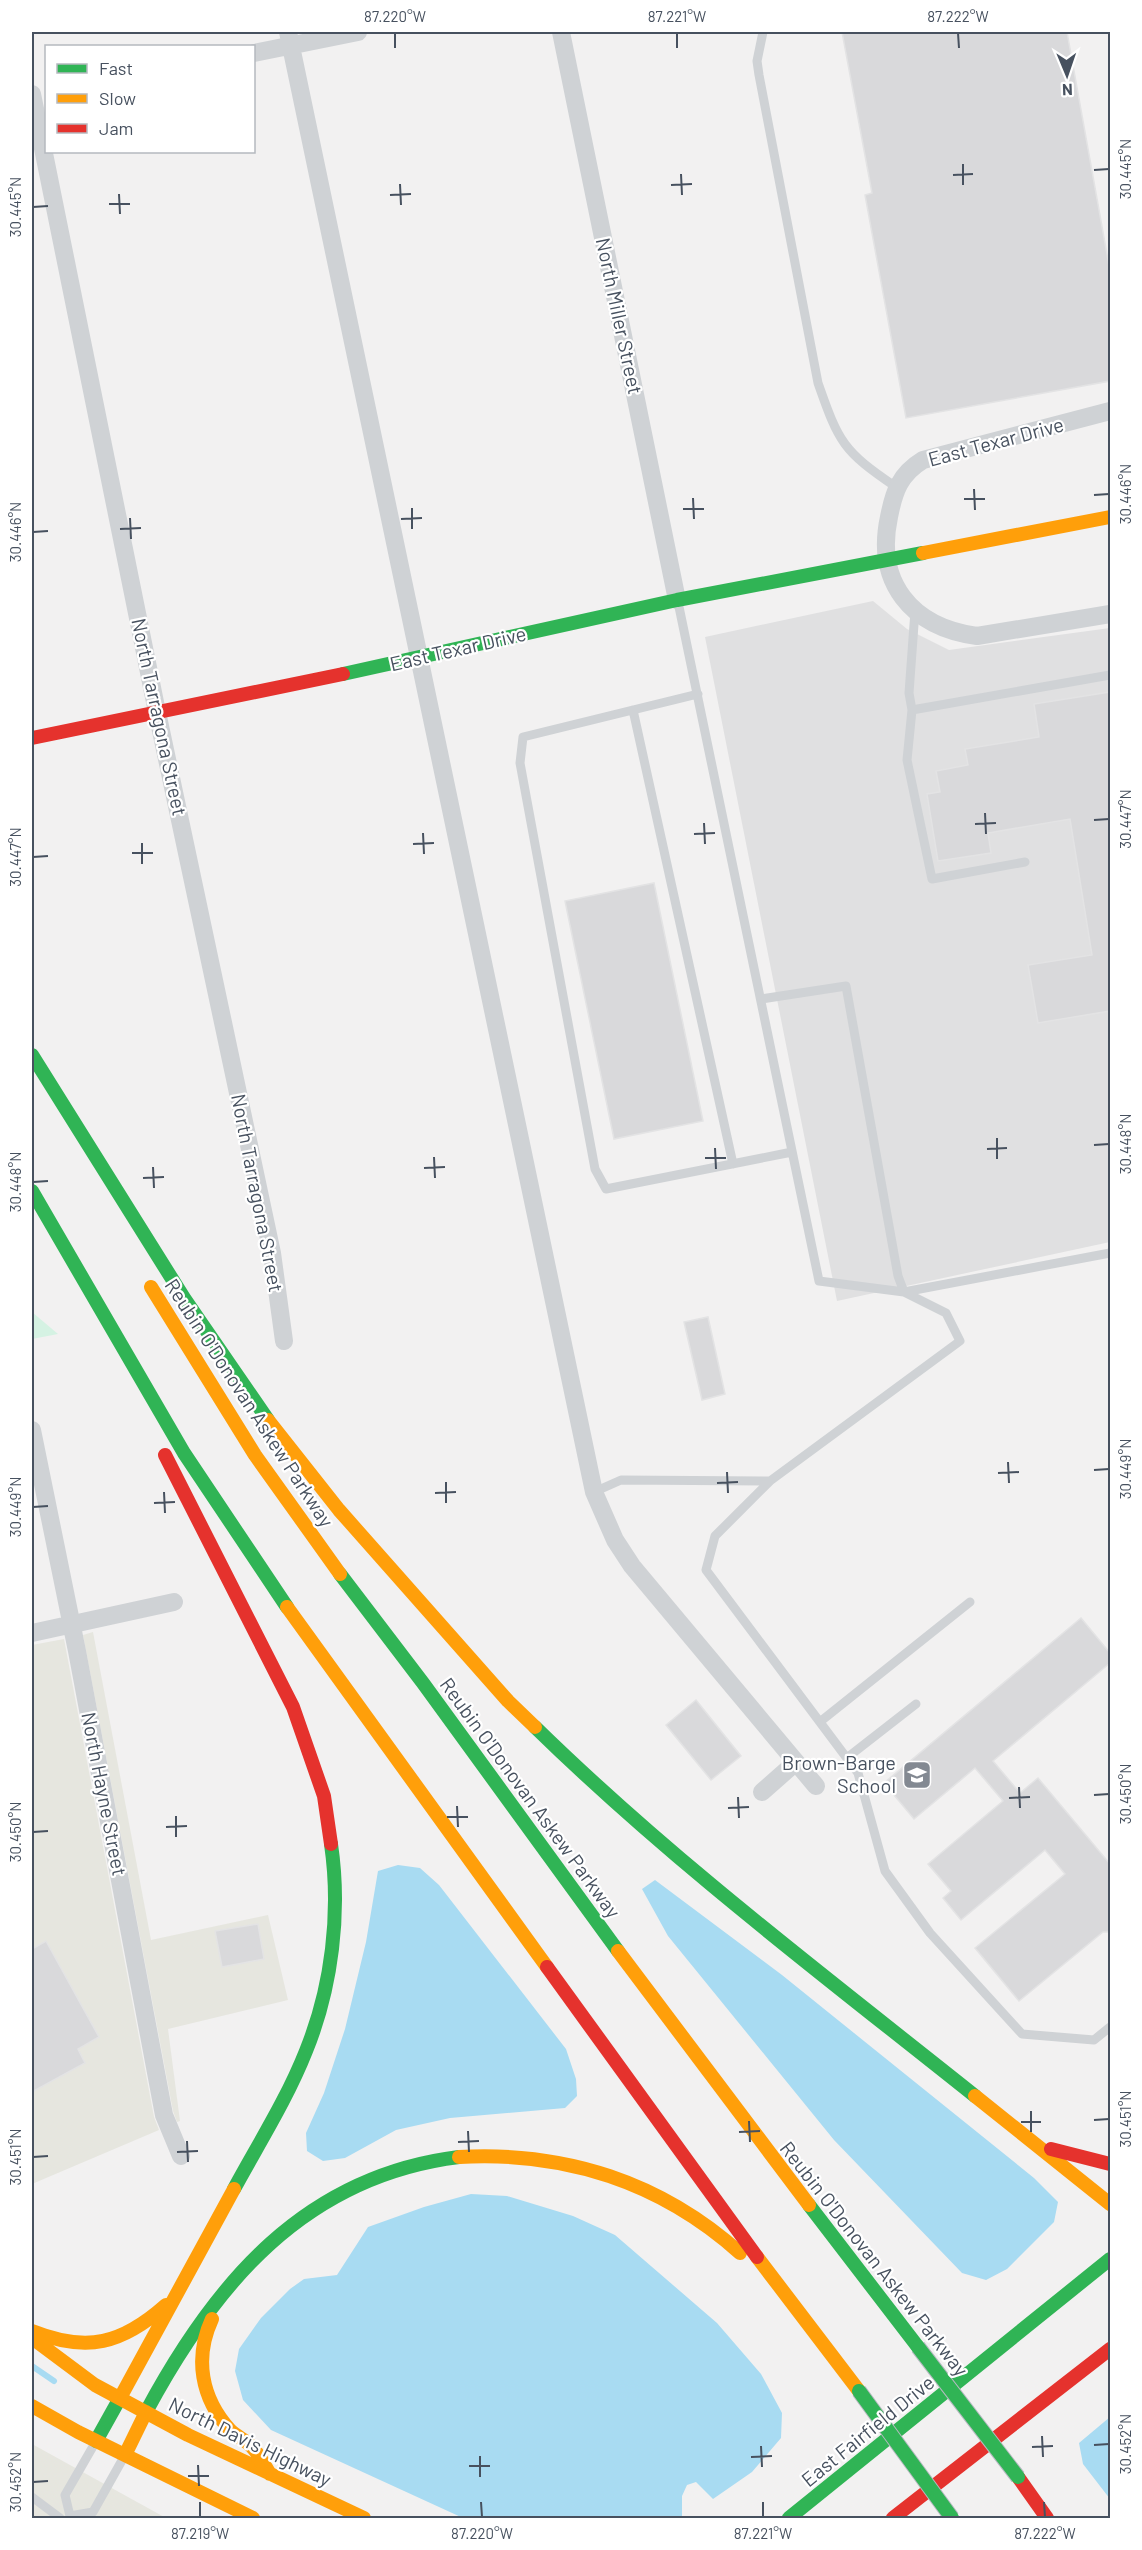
<svg xmlns="http://www.w3.org/2000/svg" width="1142" height="2550" font-family="Barlow,sans-serif">
<style>
.commercial{fill:#e6e6df}
.education{fill:#e0e0e1}
.green{fill:#d5f2e3}
.water{fill:#a8dbf2}
.lines{fill:none;stroke-linecap:round;stroke-linejoin:round}
.stream{stroke:#a8dbf2;stroke-width:6}
.building{fill:#d9d9db;stroke:#e3e3e4;stroke-width:1.5}
.lane{stroke:#cfd2d5;stroke-width:9}
.street{stroke:#cfd2d5;stroke-width:18}
.fast{stroke:#30b455;stroke-width:14}
.slow{stroke:#ff9f0a;stroke-width:14}
.jam{stroke:#e5322d;stroke-width:14}
.fast-bridge-casing{stroke:#b6bac1;stroke-width:16;stroke-linecap:butt}
.fast-bridge{stroke:#30b455;stroke-width:14}
.ticks{fill:none;stroke:#47515f;stroke-width:2}
.labels{text-anchor:middle;stroke-width:4.5;stroke-linejoin:round;paint-order:stroke}
.street-label{font-size:20px;fill:#47515f;stroke:#fff}
.poi-label{font-size:20px;fill:#47515f;stroke:#fff;text-anchor:end}
.neatline{fill:none;stroke:#47515f;stroke-width:2}
.ticks-label{font-size:15px;text-anchor:middle;fill:#47515f}
</style>
<rect width="100%" height="100%" fill="#f2f1f1"/>
<path class="commercial" d="M93,1632L151,1940L268,1915L288,2000L168,2029L180,2121L177,2122L173,2111L83,1635Z
M64,1639L154,2117L159,2130L32,2184V1645Z
M32,2444L166,2518H32Z"/>
<path class="education" d="M873,601L907,629L949,650L1110,628V1242L837,1301L705,637Z"/>
<path class="green" d="M32,1312L58,1334L32,1339Z"/>
<path class="water" d="M398,1865L420,1868L439,1885L566,2049L576,2079L577,2096L565,2108L450,2118L396,2130L345,2158L323,2161L307,2151L306,2133L324,2093L345,2029L366,1942L378,1871Z
M655,1880L782,1975L1034,2178L1058,2202L1054,2222L1007,2269L986,2280L962,2273L834,2140L668,1936L642,1889Z
M471,2194L507,2196L573,2216L615,2235L717,2323L761,2374L782,2413L781,2438L752,2472L713,2499L696,2482L687,2485L682,2496V2518H463L271,2430L243,2400L235,2371L239,2349L261,2318L290,2289L304,2279L337,2275L368,2227L424,2207Z
M1110,2417V2499L1083,2464L1079,2443Z"/>
<g class="lines">
<path class="stream" d="M32,2366L54,2381"/>
</g>
<path class="building" d="M842,32H1067L1110,271V381L906,418L865,195L872,193Z
M1110,692V1011L1038,1023L1028,965L1092,955L1070,819L988,833L991,853L938,861L927,794L940,792L936,771L968,765L965,749L1039,737L1034,704Z
M654,883L703,1121L614,1139L565,901Z
M708,1317L725,1394L702,1400L684,1322Z
M1081,1618L1110,1653V1663L993,1761L1020,1793L1038,1778L1110,1864V1932H1103L1019,2001L975,1948L1065,1874L1045,1850L961,1920L943,1898L951,1891L928,1864L1003,1801L975,1768L914,1819L884,1783Z
M696,1700L741,1756L711,1780L666,1725Z
M258,1924L264,1959L222,1967L215,1931Z
M46,1941L99,2037L78,2049L85,2063L32,2092V1949Z"/>
<g class="lines">
<path class="lane" d="M763,32L757,61L759,75L818,383C839,443 843,451 896,487
M915,611L909,693L912,710L1110,675
M698,694L523,737L520,763L595,1169L606,1189L792,1152
M633,710L733,1164
M912,710L907,760L932,879L1025,862
M761,999L846,986L898,1276L904,1292L1110,1253
M770,1481L715,1536L706,1570L858,1773L885,1871L930,1933L1022,2034L1094,2040L1110,2027
M594,1492L621,1480L770,1481L960,1341L946,1313L904,1292L819,1281L678,602
M821,1721L970,1602
M848,1757L916,1704
M95,2443L65,2495L70,2516L93,2512L125,2455
M32,2497L60,2518"/>
<path class="street" d="M288,32L594,1492L615,1540L632,1566L816,1786
M561,32L677,600
M254,53L358,32
M32,94L157,712L272,1253L284,1341
M1110,411L923,460C900,474 894,491 889,517C875,582 911,627 977,636L1110,614
M32,1430L77,1651L164,2115L181,2156
M32,1633L174,1602
M762,1792L796,1762"/>
<path class="fast" d="M343,674L677,600L923,553
M32,1055L184,1298L268,1420
M32,1191L184,1453L287,1607
M340,1574L423,1683L618,1951
M535,1727C672,1861 826,1977 975,2096
M234,2189C259,2143 287,2099 306,2051C332,1987 341,1912 331,1844
M809,2205L918,2347
M146,2412C215,2283 305,2176 459,2157
M96,2441L120,2398
M789,2518L1110,2259"/>
<path class="slow" d="M923,553L1110,517
M151,1287L255,1455L340,1574
M268,1420L339,1510L508,1701L535,1727
M287,1607L547,1967
M618,1951L809,2205
M975,2096L1110,2204
M459,2157C565,2151 661,2182 740,2253
M757,2257L859,2391
M212,2319C194,2358 201,2398 230,2430C237,2437 246,2440 252,2447C260,2455 264,2465 270,2474
M32,2331C87,2353 122,2344 166,2305
M32,2338L95,2385L188,2435L364,2518
M120,2398L234,2189
M32,2406L78,2432L253,2518
M125,2455L146,2412"/>
<path class="jam" d="M32,738L343,674
M165,1455L293,1707L324,1796L331,1844
M547,1967L757,2257
M1051,2149L1110,2164
M1018,2477L1047,2518
M893,2518L1110,2349"/>
<g class="fast-bridge-casing">
<path id="fast-bridge" d="M918,2347L1018,2477
M859,2391L952,2518"/>
</g>
<use href="#fast-bridge" class="fast-bridge"/>
</g>
<path class="ticks" d="M395,33V48M677,33V48M958,33L959,48M963,164V185M1094,170L1109,169M681,174L682,195M953,175L973,174M400,184L401,205M671,185L692,184M119,194L120,214M390,195L411,194M109,204H130M33,207L48,206M974,489L975,510M1094,495L1109,494M693,498L694,519M964,499H985M412,508V529M683,509H704M130,518L131,539M401,519L422,518M120,529L141,528M33,532L48,531M985,813L986,834M1094,820L1109,819M704,823L705,844M975,824L996,823M423,833L424,854M694,834L715,833M142,843V864M413,844L434,843M132,853H153M33,857L48,856M997,1138V1159M1094,1145L1109,1144M715,1148L716,1169M987,1149L1007,1148M434,1157L435,1178M705,1158H726M153,1167L154,1188M424,1168L445,1167M143,1178L164,1177M33,1182L48,1181M1008,1462L1009,1483M1094,1470L1109,1469M727,1472L728,1493M998,1473L1019,1472M446,1482V1503M717,1483L738,1482M164,1492L165,1513M435,1493L456,1492M154,1503L175,1502M33,1507L48,1506M1019,1787L1020,1808M1094,1795L1109,1794M738,1797L739,1818M1009,1798L1030,1797M457,1806L458,1827M728,1808L749,1807M176,1816V1837M447,1817H468M166,1827L187,1826M33,1832L48,1831M1031,2111V2132M1094,2120L1109,2119M749,2121L750,2142M1021,2122H1041M468,2131L469,2152M739,2132L760,2131M187,2141L188,2162M458,2142L479,2141M177,2152L198,2151M33,2157L48,2156M1042,2436L1043,2457M1094,2445L1109,2444M761,2446L762,2467M1032,2447L1053,2446M480,2456V2477M751,2457L772,2456M198,2465L199,2486M469,2466H490M188,2476H209M33,2482L48,2481M200,2502V2517M481,2502L482,2517M763,2502V2517M1044,2502L1045,2517"/>
<defs>
<g id="school-square" transform="scale(1.5)"><rect x="-9" y="-9" width="18" height="18" rx="4" fill="#838992" stroke="#fff"/><path d="M0-5L7-2L0 1L-7-2ZM-4 1L0 2.5L4 1V4Q0 6-4 4Z" fill="#fff"/></g>
</defs>
<g fill-rule="evenodd">
<use href="#school-square" x="917" y="1775"/>
</g>
<g class="labels">
<g class="street-label">
<text transform="translate(619 316) rotate(78)" y="7">North Miller Street</text>
<text transform="translate(996 442) rotate(-15)" y="7">East Texar Drive</text>
<text transform="translate(458 649) rotate(-13)" y="7">East Texar Drive</text>
<text transform="translate(159 717) rotate(78)" y="7">North Tarragona Street</text>
<text transform="translate(257 1193) rotate(79)" y="7">North Tarragona Street</text>
<text transform="translate(249 1403) rotate(57)" y="7">Reubin O'Donovan Askew Parkway</text>
<text transform="translate(104 1794) rotate(79)" y="7">North Hayne Street</text>
<text transform="translate(530 1798) rotate(54)" y="7">Reubin O'Donovan Askew Parkway</text>
<text transform="translate(874 2259) rotate(52)" y="7">Reubin O'Donovan Askew Parkway</text>
<text transform="translate(868 2431) rotate(-39)" y="7">East Fairfield Drive</text>
<text transform="translate(250 2442) rotate(26)" y="7">North Davis Highway</text>
</g>
<g class="poi-label">
<text x="896" y="1770">Brown-Barge<tspan x="896" dy="23">School</tspan></text>
</g>
</g>
<rect width="1142" height="2550" fill="none" stroke="#ffffff" stroke-width="66"/>
<rect x="45" y="45" width="210" height="108" fill="#ffffff" stroke="#b5b9bf" stroke-width="1.5"/>
<rect x="57" y="64" width="30" height="9" fill="#30b455" stroke="#b5b9bf" stroke-width="1.5"/>
<text x="99" y="75" font-size="18" fill="#47515f">Fast</text>
<rect x="57" y="94" width="30" height="9" fill="#ff9f0a" stroke="#b5b9bf" stroke-width="1.5"/>
<text x="99" y="105" font-size="18" fill="#47515f">Slow</text>
<rect x="57" y="124" width="30" height="9" fill="#e5322d" stroke="#b5b9bf" stroke-width="1.5"/>
<text x="99" y="135" font-size="18" fill="#47515f">Jam</text>
<g transform="translate(1067 75) rotate(178)" stroke="#ffffff" stroke-width="4.5" paint-order="stroke">
<path d="M0-4.5L10 22L0 15L-10 22Z" fill="#47515f"/>
<text y="-9" font-size="16" font-weight="bold" text-anchor="middle" fill="#47515f">N</text>
</g>
<rect x="33" y="33" width="1076" height="2484" class="neatline"/>
<g class="ticks-label">
<text x="395" y="22">87.220°W</text>
<text x="677" y="22">87.221°W</text>
<text x="958" y="22">87.222°W</text>
<text transform="translate(1126 169) rotate(-90)" y="5">30.445°N</text>
<text transform="translate(16 207) rotate(-90)" y="5">30.445°N</text>
<text transform="translate(1126 494) rotate(-90)" y="5">30.446°N</text>
<text transform="translate(16 532) rotate(-90)" y="5">30.446°N</text>
<text transform="translate(1126 819) rotate(-90)" y="5">30.447°N</text>
<text transform="translate(16 857) rotate(-90)" y="5">30.447°N</text>
<text transform="translate(1126 1144) rotate(-90)" y="5">30.448°N</text>
<text transform="translate(16 1182) rotate(-90)" y="5">30.448°N</text>
<text transform="translate(1126 1469) rotate(-90)" y="5">30.449°N</text>
<text transform="translate(16 1507) rotate(-90)" y="5">30.449°N</text>
<text transform="translate(1126 1794) rotate(-90)" y="5">30.450°N</text>
<text transform="translate(16 1832) rotate(-90)" y="5">30.450°N</text>
<text transform="translate(1126 2119) rotate(-90)" y="5">30.451°N</text>
<text transform="translate(16 2157) rotate(-90)" y="5">30.451°N</text>
<text transform="translate(1126 2444) rotate(-90)" y="5">30.452°N</text>
<text transform="translate(16 2482) rotate(-90)" y="5">30.452°N</text>
<text x="200" y="2539">87.219°W</text>
<text x="482" y="2539">87.220°W</text>
<text x="763" y="2539">87.221°W</text>
<text x="1045" y="2539">87.222°W</text>
</g>
</svg>
